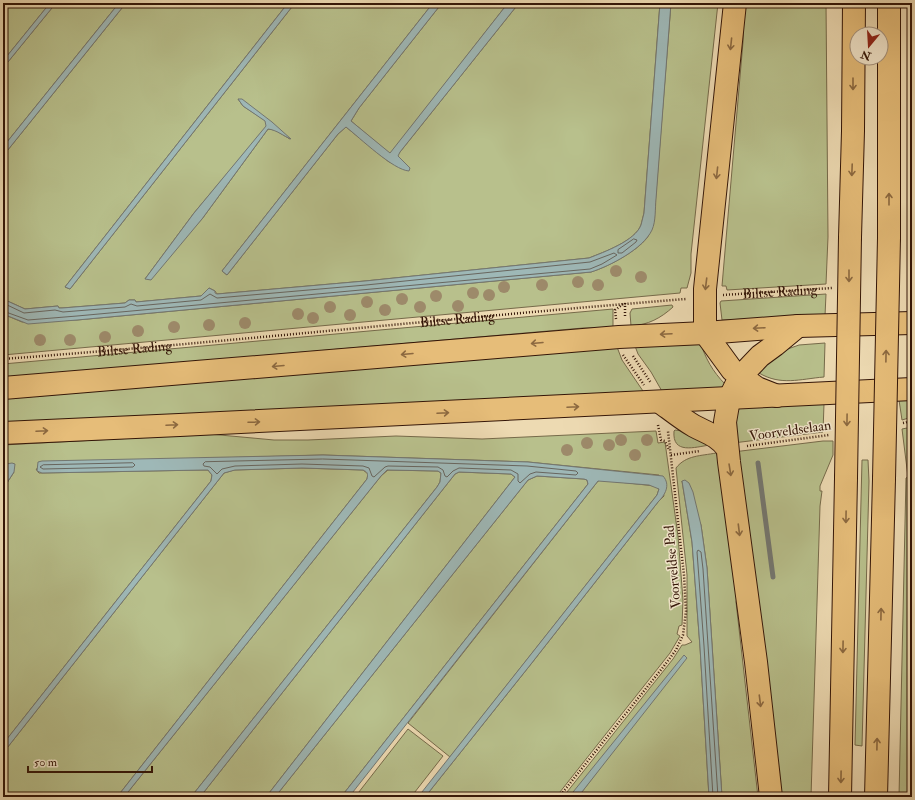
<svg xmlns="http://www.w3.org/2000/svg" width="915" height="800" font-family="'IM FELL Double Pica',serif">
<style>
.green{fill:#b8c08c;stroke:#766a4a;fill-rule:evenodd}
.water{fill:#9eb8b7;stroke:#737771}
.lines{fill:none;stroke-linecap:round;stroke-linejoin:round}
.shore{stroke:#68665f;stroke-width:1}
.stream{stroke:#737771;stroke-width:5}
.major-casing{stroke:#331507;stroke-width:24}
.highway-casing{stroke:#331507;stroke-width:24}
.path{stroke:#331507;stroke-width:2.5;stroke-dasharray:1 2;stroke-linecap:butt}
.major{stroke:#e6bd79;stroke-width:22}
.highway{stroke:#e6bd79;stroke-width:22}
.highway-bridge-casing{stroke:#331507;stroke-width:24;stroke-linecap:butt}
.highway-bridge{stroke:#e6bd79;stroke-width:22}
.tree{fill:#9d8a6a}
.oneway{stroke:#8c6940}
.labels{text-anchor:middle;stroke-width:3;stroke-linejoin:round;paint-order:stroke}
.street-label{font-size:14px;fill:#331507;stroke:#f3e7cd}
</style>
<rect width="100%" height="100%" fill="#eddab2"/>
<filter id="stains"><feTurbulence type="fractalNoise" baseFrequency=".005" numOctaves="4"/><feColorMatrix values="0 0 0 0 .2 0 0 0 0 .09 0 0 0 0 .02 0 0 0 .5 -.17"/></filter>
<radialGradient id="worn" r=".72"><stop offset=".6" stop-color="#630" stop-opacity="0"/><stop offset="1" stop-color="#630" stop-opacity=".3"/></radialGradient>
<path class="green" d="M3,3H50L3,61Z
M56,3H119L3,147V68Z
M126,3H288L65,287L70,289L295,3H433L222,271L227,275L338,134L346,127L389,162L410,168L397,156L400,152L519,3H660L644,213C643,217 642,221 641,225C635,241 604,252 589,258L365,281L217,294L215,291L209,288L201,296L136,302L135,300H129L125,303L62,308H59L58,306L25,309L3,299V156ZM238,99L290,139L275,130L268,129L202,219L145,279L194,213L267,126L266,121L243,106Z
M442,3H508L390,154L351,121L359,108Z
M671,3H718L691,254V273L687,288H681L680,293L3,355V314L22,322L77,320L591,272C607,267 636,252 647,238C651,233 652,224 654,218Z
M744,3H826L828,237L826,284L727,290L726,286H722L743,42Z
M911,3H912V265L911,238Z
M826,294L825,316L722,320L720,303L721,301Z
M672,305L673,307C661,318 648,325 631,326L630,313L632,309Z
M613,309V328H583L3,378V364Z
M700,341C705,358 713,372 725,384L721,390L663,393L651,372L638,354L635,346Z
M825,343L824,377C800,379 781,386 759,373L758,368L785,350L799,345Z
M617,347L622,360L645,394L3,423V399Z
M912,399V417L902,420L899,400Z
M824,404L823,432L733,443L734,408Z
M912,427V797H899L906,478L908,477L902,429Z
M675,430L682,431L710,445C695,447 672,455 674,431Z
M656,431L658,443L665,442L678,536L683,600L682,625L679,626L677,634L680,636L670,653L556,797H425L531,664L658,502L664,496L659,475L528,462L323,455L216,458L36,469L39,473L203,470H208L212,475L211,481L3,744V489L14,472L3,468V445L209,434L274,440H308L396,436L482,439Z
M823,441H833V455L820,486V491H822L820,506L811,797H774L733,452Z
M716,453L722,465L740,584L736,602L758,797H722L707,568L701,525L682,481L692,542L700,647L709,797H578L597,772L569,797H563L673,659L682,645H685L692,642L687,636V575L676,468C686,455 701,456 716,453Z
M862,460H868L869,481L862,746L855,745Z
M302,468L363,470L368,474L367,479L117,797H14L3,788V745L4,747L7,748L224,473L234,470Z
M388,470L438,471L441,473L440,482L437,487L191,797H124L381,476Z
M459,472L511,474L515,477L266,797H200L455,474Z
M537,476L584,479L587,480L588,484L341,797H275L528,480Z
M601,480L655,486L659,489L657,495L450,757L408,723L598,481Z
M408,729L443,756L411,797H355Z"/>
<path class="water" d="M50,3H56L3,68V61Z
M119,3H126L3,156V147Z
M288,3H295L70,289L65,287Z
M433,3H442L359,108L351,121L390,153L508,3H519L400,152L398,156L410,168L409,171C393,170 360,138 346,127L338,134L227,275L222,271Z
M660,3H671L656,199C655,209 656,221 652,230C643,249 610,266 591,272L77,320L28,324L3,314V299L25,309L58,306L59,308H62L125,303L129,300H135L136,302L201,296L209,288L215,291V293L217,294L365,281L589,258C604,252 635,241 641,225C642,221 643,217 644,213Z
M238,99H242L272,122L291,139C283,136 277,130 268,129L202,219L151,280L145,279L194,213L266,126L265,121L243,106Z
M323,455L528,462L663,476C671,485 665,495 658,502L531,664L425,797H418L657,495L659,489L649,485L598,481L349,797H341L588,484L587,480L584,479L537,476L528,480L275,797H266L515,477L511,474L459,472L455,474L200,797H191L437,487L440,482L441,473L438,471L387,470L381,476L124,797H117L367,479C368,474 368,472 363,470L302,468L235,470L224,473L7,748L4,747L3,744L211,481L212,475L208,470H203L42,473L37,471L38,462L42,461Z
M12,463L15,464L14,472L3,489V468L6,464Z
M685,480L689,483L693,492L701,525L707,568L722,797H709L700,647L692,542L682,481Z
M684,655L687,658L578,797H569Z"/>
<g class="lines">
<path class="shore" d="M634,239L637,240L636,242L622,253H618V250Z
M3,303L24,313L55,310L63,312L125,307L131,304L137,306L201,300L210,294L217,298L366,285L590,262L614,253L617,255L602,264L590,269L77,316L28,320L3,311
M323,459L527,466L576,471L578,473L576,475L536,472L530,474L520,483L518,481V474L511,470L459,468L453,471L447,477L445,476L443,470L438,467L388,466L385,467L374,477L372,476L369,468L363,466L302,464L235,466L222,469L217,474L210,467L204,466L203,464L205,462Z
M133,463L135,465L133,467L43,469L40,467L43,465Z
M713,797L704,646L697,552L698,550L701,552L703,569L718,797"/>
<path class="stream" d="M758,463L773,577"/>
<g class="major-casing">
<path id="major" d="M3,388L619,337L705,333L798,326L912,323
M3,433C306,419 609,406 912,389"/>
</g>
<g class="highway-casing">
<path id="highway" d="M735,3L705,289V333L732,370L757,388L777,396
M889,3V238
M850,237L853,131L854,3
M660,402C671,410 682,419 694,426C707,433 717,435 727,448
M771,797L756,662L729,462L725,422L729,399L740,377L760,356L775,345L798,326
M840,797L846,478
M876,797L884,479"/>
</g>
<g class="path">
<path id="s1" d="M723,295L832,288"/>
<path d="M625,303V318"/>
<path d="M616,319L615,310L623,304"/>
<path d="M623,355L644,385"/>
<path d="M633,356L651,383"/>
<path id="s2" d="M3,359C231,342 458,317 686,299"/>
<path d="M903,423L912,421"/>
<path d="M658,425L661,440L665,441L669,450"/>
<path d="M747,446L829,435"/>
<path d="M671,455L700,451"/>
<path d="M559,797L664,666L676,650L683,635L686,611L684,575L668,431"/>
</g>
<use href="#major" class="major"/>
<use href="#highway" class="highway"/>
<g class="highway-bridge-casing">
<path id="highway-bridge" d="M846,478L850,237
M884,479L889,238"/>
</g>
<use href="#highway-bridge" class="highway-bridge"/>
</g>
<g class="tree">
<circle cx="616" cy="271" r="6"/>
<circle cx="641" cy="277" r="6"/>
<circle cx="578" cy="282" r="6"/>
<circle cx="542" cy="285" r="6"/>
<circle cx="598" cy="285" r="6"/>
<circle cx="504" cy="287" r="6"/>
<circle cx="473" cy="293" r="6"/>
<circle cx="489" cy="295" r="6"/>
<circle cx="436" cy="296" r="6"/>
<circle cx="402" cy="299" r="6"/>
<circle cx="367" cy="302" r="6"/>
<circle cx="458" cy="306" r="6"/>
<circle cx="330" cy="307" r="6"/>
<circle cx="420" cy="307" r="6"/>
<circle cx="385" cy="310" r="6"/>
<circle cx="298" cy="314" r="6"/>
<circle cx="350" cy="315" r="6"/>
<circle cx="313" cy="318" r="6"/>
<circle cx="245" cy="323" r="6"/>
<circle cx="209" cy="325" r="6"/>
<circle cx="174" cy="327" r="6"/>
<circle cx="138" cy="331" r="6"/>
<circle cx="105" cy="337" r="6"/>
<circle cx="40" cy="340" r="6"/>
<circle cx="70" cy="340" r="6"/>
<circle cx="621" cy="440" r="6"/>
<circle cx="647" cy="440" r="6"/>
<circle cx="587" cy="443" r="6"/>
<circle cx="609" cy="445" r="6"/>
<circle cx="567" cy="450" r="6"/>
<circle cx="635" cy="455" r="6"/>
</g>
<defs><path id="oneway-shaft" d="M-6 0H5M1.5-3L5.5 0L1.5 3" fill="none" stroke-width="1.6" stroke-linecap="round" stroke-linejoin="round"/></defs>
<g class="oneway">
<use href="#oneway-shaft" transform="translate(731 44) rotate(96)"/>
<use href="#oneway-shaft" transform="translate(853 84) rotate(90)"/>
<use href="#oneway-shaft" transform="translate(852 170) rotate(92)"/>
<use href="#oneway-shaft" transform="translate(717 173) rotate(96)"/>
<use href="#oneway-shaft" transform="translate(889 199) rotate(-90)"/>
<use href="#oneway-shaft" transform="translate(849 276) rotate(90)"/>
<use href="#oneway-shaft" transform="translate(706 284) rotate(97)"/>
<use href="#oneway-shaft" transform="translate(759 328) rotate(177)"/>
<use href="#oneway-shaft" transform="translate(666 334) rotate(177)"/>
<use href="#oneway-shaft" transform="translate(537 343) rotate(175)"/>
<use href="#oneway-shaft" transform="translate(407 354) rotate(175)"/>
<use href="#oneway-shaft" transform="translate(886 356) rotate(-89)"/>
<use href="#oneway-shaft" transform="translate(278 366) rotate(175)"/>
<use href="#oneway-shaft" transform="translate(573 407) rotate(-3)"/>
<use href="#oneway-shaft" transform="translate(443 413) rotate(-3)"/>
<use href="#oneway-shaft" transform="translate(847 420) rotate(91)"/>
<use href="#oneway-shaft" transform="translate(254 422) rotate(-2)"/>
<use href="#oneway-shaft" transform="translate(172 425) rotate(-3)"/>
<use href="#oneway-shaft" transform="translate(42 431) rotate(-3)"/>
<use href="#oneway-shaft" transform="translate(730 470) rotate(81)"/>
<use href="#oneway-shaft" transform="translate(846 517) rotate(91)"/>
<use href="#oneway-shaft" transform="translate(739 530) rotate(83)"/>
<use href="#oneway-shaft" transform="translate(881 614) rotate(-89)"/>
<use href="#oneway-shaft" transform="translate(843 647) rotate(91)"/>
<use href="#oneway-shaft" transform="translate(760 701) rotate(83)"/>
<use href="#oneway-shaft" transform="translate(877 744) rotate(-89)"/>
<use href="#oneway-shaft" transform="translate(841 777) rotate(91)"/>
</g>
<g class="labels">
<g class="street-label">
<text dy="5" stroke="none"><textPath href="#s1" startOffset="57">Biltse Rading</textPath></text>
<text dy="5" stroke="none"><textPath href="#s2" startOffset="456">Biltse Rading</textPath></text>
<text dy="5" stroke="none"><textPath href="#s2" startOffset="132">Biltse Rading</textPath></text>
<text transform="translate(790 430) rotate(-8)" y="5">Voorveldselaan</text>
<text transform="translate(672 567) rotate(-95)" y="5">Voorveldse Pad</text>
</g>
</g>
<rect width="915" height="800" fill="none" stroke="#eddab2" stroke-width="16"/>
<rect x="4" y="4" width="907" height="792" fill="none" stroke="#331507" stroke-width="2"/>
<rect x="8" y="8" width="899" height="784" fill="none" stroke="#331507"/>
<g transform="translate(869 46) rotate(198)"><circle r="19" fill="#f3e7cd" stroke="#a6937e"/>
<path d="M0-3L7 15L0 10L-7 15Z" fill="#8f2418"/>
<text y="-6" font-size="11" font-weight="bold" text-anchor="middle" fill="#331507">N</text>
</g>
<path d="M28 766v6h124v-6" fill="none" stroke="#331507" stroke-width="2"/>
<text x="34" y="766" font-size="12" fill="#331507" stroke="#f3e7cd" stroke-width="3" paint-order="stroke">50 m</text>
<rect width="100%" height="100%" filter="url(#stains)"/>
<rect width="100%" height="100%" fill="url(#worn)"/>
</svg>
